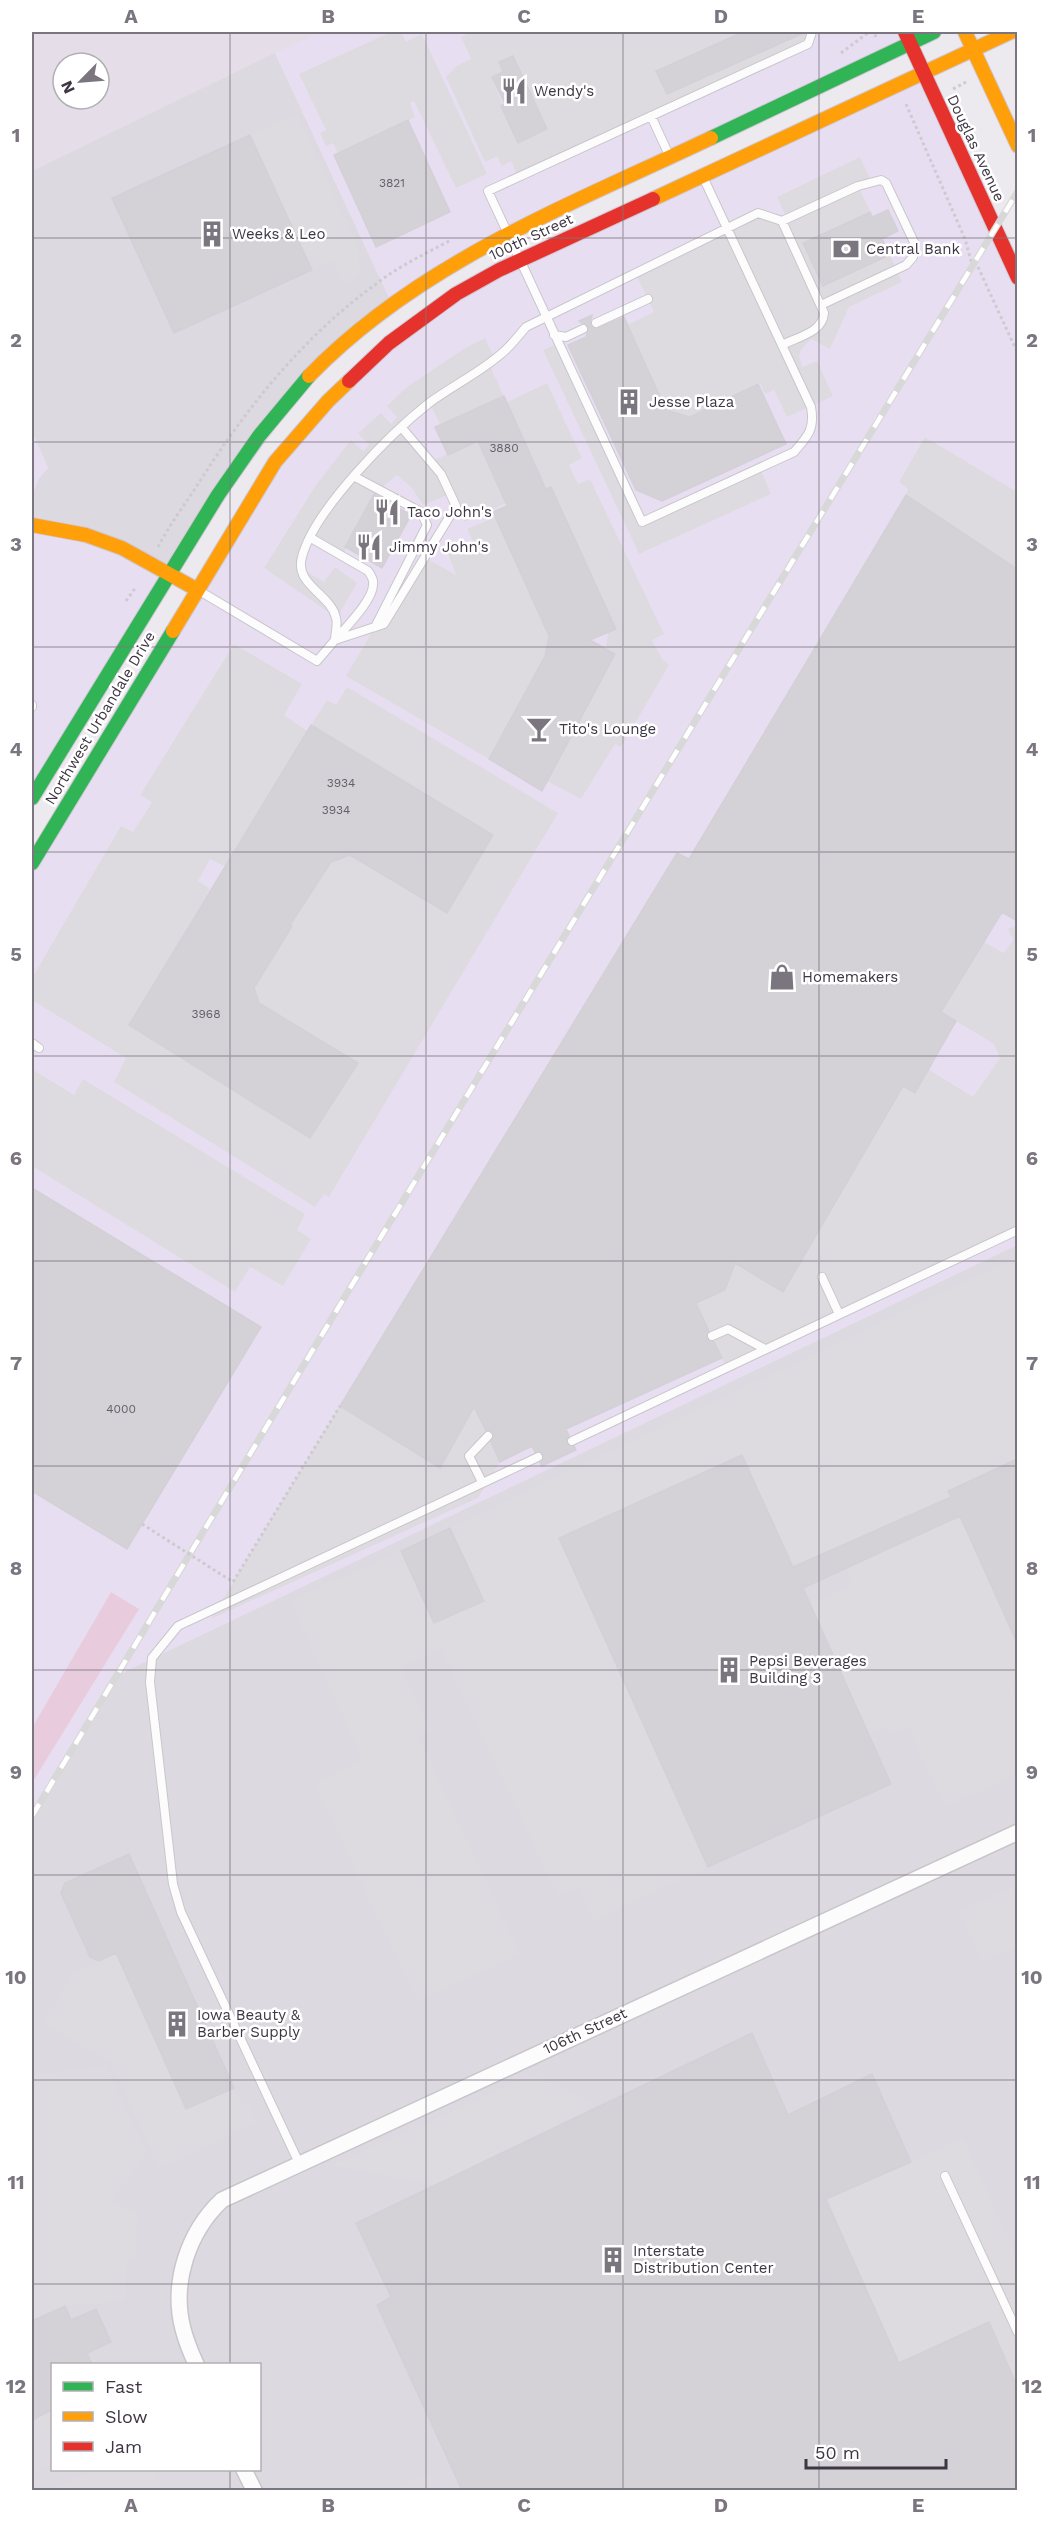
<svg xmlns="http://www.w3.org/2000/svg" width="1049" height="2522" font-family="'Work Sans',sans-serif">
<style>
.residential{fill:#e5dee9;fill-rule:evenodd}
.commercial{fill:#e8def1}
.industrial{fill:#ddd9e0;fill-rule:evenodd}
.green{fill:#e8ccde}
.parking{fill:#dedbe0;fill-rule:evenodd}
.building{fill:#d4d1d7;stroke:#d4d0d7;stroke-width:1.5}
.lines{fill:none;stroke-linecap:round;stroke-linejoin:round}
.lane-casing{stroke:#c9c6cb;stroke-width:10}
.street-casing{stroke:#c9c6cb;stroke-width:18}
.fast-casing{stroke:#cfc7d4;stroke-width:16}
.slow-casing{stroke:#cfc7d4;stroke-width:16}
.jam-casing{stroke:#cfc7d4;stroke-width:16}
.path{stroke:#cecbd0;stroke-width:3;stroke-dasharray:3 3;stroke-linecap:butt}
.lane{stroke:#fcfcfd;stroke-width:8}
.street{stroke:#fcfcfd;stroke-width:15}
.fast{stroke:#30b455;stroke-width:14}
.slow{stroke:#ff9f0a;stroke-width:14}
.jam{stroke:#e5322d;stroke-width:14}
.rail-casing{stroke:#d9d8d9;stroke-width:7}
.rail{stroke:#fff;stroke-width:4.5;stroke-dasharray:14;stroke-linecap:butt}
.path-bridge{stroke:#cecbd0;stroke-width:3;stroke-dasharray:3 3;stroke-linecap:butt}
.grid{fill:none;stroke:#7b7580;stroke-width:1.5;stroke-opacity:0.55}
.labels{text-anchor:middle;stroke-width:5;stroke-linejoin:round;paint-order:stroke}
.number-label{font-size:12px;fill:#655e6a}
.poi-label{font-size:15px;fill:#3e3644;stroke:#fff;text-anchor:start}
.street-label{font-size:15px;fill:#3e3644;stroke:#fff}
.neatline{fill:none;stroke:#7b7580;stroke-width:2}
.grid-label{font-size:20px;text-anchor:middle;font-weight:bold;fill:#7b7580}
</style>
<rect width="100%" height="100%" fill="#edeaef"/>
<path class="residential" d="M32,32H322L32,171ZM63,63H99V99H63Z"/>
<path class="commercial" d="M322,32H905L910,43L391,302L275,53Z
M924,74L1017,278V1245L117,1676L32,1816V863L275,462L427,314Z
M32,432L48,468L39,478L32,503Z
M32,525L169,573L32,798Z"/>
<path class="industrial" d="M275,53L391,302L331,353L169,573L32,525V503L34,491L39,478L48,468L32,432V171Z
M1017,1245V2490H32V1816L116,1676ZM52,2364H260V2470H52Z"/>
<path class="green" d="M111,1592L139,1609L32,1783V1728Z"/>
<path class="parking" d="M391,32H401L406,42L422,34L487,174L456,188L414,101L410,103L415,117L338,153L333,143L326,146L320,133L326,130L299,74Z
M466,32H743L657,70L667,94L803,32H812L808,44L518,177L511,161L502,166L497,156L485,162L446,77L455,67L471,59L461,37L467,34ZM513,56L547,129L518,143L492,78L503,72L499,62Z
M297,114L357,245L359,276L343,285L332,260L312,270L250,135Z
M860,157L871,181L858,186L870,211L803,243L823,286L890,255L902,282L849,307L830,349L811,339L801,350L799,356L802,367L817,361L833,396L787,417L774,390L765,394L760,383L690,417L666,410L627,325L654,312L635,273L758,213L787,219L777,197Z
M485,338L495,359L489,364L504,396L440,424L430,404L402,428L431,461L478,441L506,503L464,522L450,494L423,505L411,487L397,475L374,494L342,556L311,538L301,568L324,582L335,567L357,583L337,618L264,568L316,485L351,440L363,451L369,445L358,433L381,413L391,424L397,417L387,406L407,387L462,350Z
M558,343L642,522L760,468L771,494L639,554L543,350Z
M547,383L582,458L569,465L578,484L590,479L664,634L652,640L662,659L669,665L621,747L615,744L581,799L547,781L615,654L606,649L608,632L616,628L551,488L547,489L507,402Z
M925,437L1017,492V569L906,495L908,489L899,482Z
M495,517L549,636L545,656L489,759L346,676L375,627L384,624L424,557L456,575L448,554L473,542L467,529Z
M234,644L302,684L284,715L307,731L226,867L210,859L198,881L210,889L129,1025L310,1138L358,1063L259,1003L254,988L294,918L331,862L350,855L447,913L493,835L311,725L327,700L336,705L347,687L558,813L329,1197L324,1194L315,1207L114,1082L126,1058L32,1000V978L121,826L133,832L152,802L140,795Z
M1017,925V1230L726,1367L696,1303L725,1290L735,1263L783,1291L903,1086L915,1093L928,1069L973,1097L1000,1058L994,1044L941,1012L984,942L1004,953L1013,940L1008,929Z
M32,1069L74,1095L83,1079L305,1214L297,1230L311,1239L283,1286L250,1267L235,1292L32,1166Z
M1017,1257V1459L948,1491L951,1497L793,1567L742,1455L559,1538L708,1867L593,1920L578,1887L558,1895L441,1649L401,1667L431,1730L418,1736L520,1954L417,2001L315,1783L363,1760L290,1601L401,1551L434,1623L483,1601L450,1528Z
M340,1406L440,1468L474,1407L500,1462L478,1498L211,1619Z
M960,1516L1017,1643V1680L1010,1684L1017,1701V1774L945,1807L908,1727L891,1735L887,1727L869,1735L810,1604L853,1585L846,1568Z
M1017,1885V1946L982,1962L959,1911Z
M116,1953L186,2109L234,2088L243,2106L248,2104L256,2123L159,2168L112,2064L44,2022L73,1972Z
M105,2065L147,2152L112,2201L138,2213L135,2259H126V2301L65,2306L32,2321V2076Z
M533,2075L597,2104L434,2185L333,2165Z
M963,2138L1017,2259V2386L989,2322L899,2363L826,2199Z
M52,2410V2464L32,2474V2420Z
M96,2470H152L162,2490H49Z
M429,2474L436,2490H392Z"/>
<path class="building" d="M743,32H806L667,94L656,71Z
M513,56L547,129L518,143L501,106L505,104L492,77L503,72L499,62Z
M408,120L450,212L376,247L334,155Z
M250,135L312,270L174,333L112,198Z
M888,210L898,231L882,239L890,255L823,286L803,243L870,212L872,217Z
M592,315L590,325L596,329L624,317L666,410L690,417L758,384L786,444L662,501L636,490L568,345L586,337L589,327L579,321Z
M504,396L546,489L551,487L616,629L590,640L615,654L542,791L489,759L545,656L549,636L493,512L507,506L478,441L448,455L435,427Z
M374,494L411,515L382,568L345,547Z
M906,495L1017,569V921L1002,912L941,1012L956,1021L915,1093L903,1086L783,1292L735,1263L725,1290L696,1303L709,1331L707,1339L714,1342L722,1358L566,1429L569,1436L566,1440L567,1444L574,1446L576,1450L542,1466L540,1463L544,1458L543,1454L535,1452L532,1446L500,1462L491,1442L494,1434L490,1430L486,1431L474,1407L440,1468L340,1406L677,853L689,859Z
M311,725L493,835L447,913L350,855L331,862L290,925L292,926L254,988L259,1003L358,1063L310,1138L129,1025Z
M32,1188L261,1327L127,1549L32,1491Z
M742,1455L793,1567L951,1497L948,1491L1017,1459V1643L960,1516L803,1588L891,1784L708,1867L559,1538Z
M450,1528L484,1601L434,1623L401,1551Z
M129,1854L234,2088L186,2109L116,1953L99,1961L90,1957L61,1893L65,1883Z
M752,2033L788,2115L872,2074L911,2162L826,2199L899,2363L989,2322L1017,2386V2490H462L377,2305L391,2297L356,2223Z
M65,2306L71,2320L96,2309L111,2342L87,2353L92,2364H52V2410L32,2420V2321Z"/>
<g class="lines">
<g class="lane-casing">
<path id="lane" d="M651,116L669,155
M703,177L811,407C815,429 808,436 794,452L642,522L488,191L808,44L812,32
M596,323L648,299
M554,335L566,337L583,329
M782,345C798,337 823,332 824,313L782,221
M355,477L421,512L427,525L375,627
M311,538L368,571C371,575 374,580 373,585C373,600 346,627 336,639
M198,590L317,661L335,640L384,624L456,506L441,474L402,428
M335,640C335,634 338,624 336,618C331,594 294,585 302,557C314,510 391,433 429,403C452,386 479,373 501,354C510,347 518,336 526,327L758,213L782,221L858,186L881,180L886,183L914,242L913,257L906,265L821,305
M32,705V707
M32,1043L39,1048
M822,1277L839,1314
M712,1336L728,1329L765,1349
M572,1441L1018,1230
M482,1482L469,1456L488,1436
M299,2163L181,1912L173,1884L150,1682L152,1658L178,1626L538,1457
M945,2176L1018,2333"/>
</g>
<g class="street-casing">
<path id="street" d="M196,2364C191,2353 186,2341 183,2329C171,2283 188,2232 222,2200L1018,1832
M244,2470L254,2490"/>
</g>
<g class="fast-casing">
<path id="fast" d="M711,138L934,32
M32,798L218,495L259,436L309,376
M32,863L173,631"/>
</g>
<g class="slow-casing">
<path id="slow" d="M965,32L1018,146
M653,199L1011,32
M309,376C419,262 570,205 711,138
M32,525L86,535L122,548L196,589
M173,631L275,462L328,401L349,381"/>
</g>
<g class="jam-casing">
<path id="jam" d="M905,32L1018,278
M349,381L389,343L456,294L499,270L653,199"/>
</g>
<path class="path" d="M841,53L869,32L874,33L876,37
M953,89L966,82
M906,104L965,239L972,264L978,267L1018,354
M158,547C170,524 186,503 200,481C247,407 304,336 376,284C399,266 425,254 451,240
M126,601L136,587"/>
<use href="#lane" class="lane"/>
<use href="#street" class="street"/>
<use href="#fast" class="fast"/>
<use href="#slow" class="slow"/>
<use href="#jam" class="jam"/>
<g class="rail-casing">
<path id="rail" d="M32,1816L370,1255L1018,191"/>
</g>
<use href="#rail" class="rail"/>
<path class="path-bridge" d="M142,1524L233,1582L340,1406"/>
</g>
<path class="grid" d="M230,32V2364M426,32V2490M623,32V2490M819,32V2490M32,238H1018M32,442H1018M32,647H1018M32,852H1018M32,1056H1018M32,1261H1018M32,1466H1018M32,1670H1018M32,1875H1018M32,2080H1018M32,2284H1018M230,2470V2490"/>
<defs>
<g id="restaurant-bare" transform="scale(2.07)"><path d="M-5-6h1v4h1v-4h1v4h1v-4h1v5L-1.5 .5V6h-2V.5L-5-1ZM5-6V6H3V1.5H1.5Q1.5-4 5-6Z" fill="#7b7580" stroke="#fff" stroke-width="2.5" paint-order="stroke"/></g>
<g id="building-bare" transform="scale(2.07)"><path d="M-4-6H4V6H1V3H-1V6H-4ZM-2.5-4.3h1.7v1.8h-1.7ZM.8-4.3h1.7v1.8H.8ZM-2.5-1h1.7V.8h-1.7ZM.8-1h1.7V.8H.8Z" fill="#7b7580" stroke="#fff" stroke-width="2.5" paint-order="stroke"/></g>
<g id="bank-bare" transform="scale(2.07)"><path d="M-6-4H6V4H-6ZM0-2.3a2.3 2.3 0 1 0 0 4.6a2.3 2.3 0 1 0 0-4.6Z" fill="#7b7580" stroke="#fff" stroke-width="2.5" paint-order="stroke"/></g>
<g id="bar-bare" transform="scale(2.07)"><path d="M-6-5H6L.8 .8V4.5H3.5V6h-7V4.5H-.8V.8Z" fill="#7b7580" stroke="#fff" stroke-width="2.5" paint-order="stroke"/></g>
<g id="shop-bare" transform="scale(2.07)"><path d="M-5-2.5h2.3a2.7 3.5 0 0 1 5.4 0H5L5.5 6h-11ZM-1.5-2.5h3a1.5 2.3 0 0 0-3 0Z" fill="#7b7580" stroke="#fff" stroke-width="2.5" paint-order="stroke"/></g>
</defs>
<g fill-rule="evenodd">
<use href="#restaurant-bare" x="514" y="91"/>
<use href="#building-bare" x="212" y="234"/>
<use href="#bank-bare" x="846" y="249"/>
<use href="#building-bare" x="629" y="402"/>
<use href="#restaurant-bare" x="387" y="512"/>
<use href="#restaurant-bare" x="369" y="547"/>
<use href="#bar-bare" x="539" y="729"/>
<use href="#shop-bare" x="782" y="977"/>
<use href="#building-bare" x="729" y="1670"/>
<use href="#building-bare" x="177" y="2024"/>
<use href="#building-bare" x="613" y="2260"/>
</g>
<g class="labels">
<g class="number-label">
<text x="392" y="187">3821</text>
<text x="504" y="452">3880</text>
<text x="341" y="787">3934</text>
<text x="336" y="814">3934</text>
<text x="206" y="1018">3968</text>
<text x="121" y="1413">4000</text>
</g>
<g class="poi-label">
<text x="534" y="96">Wendy's</text>
<text x="232" y="239">Weeks &amp; Leo</text>
<text x="866" y="254">Central Bank</text>
<text x="649" y="407">Jesse Plaza</text>
<text x="407" y="517">Taco John's</text>
<text x="389" y="552">Jimmy John's</text>
<text x="559" y="734">Tito's Lounge</text>
<text x="802" y="982">Homemakers</text>
<text x="749" y="1666">Pepsi Beverages<tspan x="749" dy="17">Building 3</tspan></text>
<text x="197" y="2020">Iowa Beauty &amp;<tspan x="197" dy="17">Barber Supply</tspan></text>
<text x="633" y="2256">Interstate<tspan x="633" dy="17">Distribution Center</tspan></text>
</g>
<g class="street-label">
<text transform="translate(976 148) rotate(65)" y="5">Douglas Avenue</text>
<text transform="translate(531 237) rotate(-25)" y="5">100th Street</text>
<text transform="translate(100 718) rotate(-59)" y="5">Northwest Urbandale Drive</text>
<text transform="translate(585 2031) rotate(-25)" y="5">106th Street</text>
</g>
</g>
<rect width="1049" height="2522" fill="none" stroke="#ffffff" stroke-width="66"/>
<rect x="51" y="2363" width="210" height="108" fill="#ffffff" stroke="#b2afb4" stroke-width="1.5"/>
<rect x="63" y="2382" width="30" height="9" fill="#30b455" stroke="#b2afb4" stroke-width="1.5"/>
<text x="105" y="2393" font-size="18" fill="#3e3644">Fast</text>
<rect x="63" y="2412" width="30" height="9" fill="#ff9f0a" stroke="#b2afb4" stroke-width="1.5"/>
<text x="105" y="2423" font-size="18" fill="#3e3644">Slow</text>
<rect x="63" y="2442" width="30" height="9" fill="#e5322d" stroke="#b2afb4" stroke-width="1.5"/>
<text x="105" y="2453" font-size="18" fill="#3e3644">Jam</text>
<g transform="translate(81 81) rotate(245)"><circle r="28" fill="#ffffff" stroke="#b2afb4" stroke-width="1.5"/>
<path d="M0-4.5L10 22L0 15L-10 22Z" fill="#7b7580"/>
<text y="-9" font-size="16" font-weight="bold" text-anchor="middle" fill="#3e3644">N</text>
</g>
<path d="M806 2459v9h140v-9" fill="none" stroke="#3e3644" stroke-width="3"/>
<text x="815" y="2459" font-size="18" fill="#3e3644" stroke="#ffffff" stroke-width="4.5" paint-order="stroke">50 m</text>
<rect x="33" y="33" width="983" height="2456" class="neatline"/>
<g class="grid-label">
<text x="131" y="23">A</text>
<text x="328" y="23">B</text>
<text x="524" y="23">C</text>
<text x="721" y="23">D</text>
<text x="918" y="23">E</text>
<text x="16" y="142">1</text>
<text x="1032" y="142">1</text>
<text x="16" y="347">2</text>
<text x="1032" y="347">2</text>
<text x="16" y="551">3</text>
<text x="1032" y="551">3</text>
<text x="16" y="756">4</text>
<text x="1032" y="756">4</text>
<text x="16" y="961">5</text>
<text x="1032" y="961">5</text>
<text x="16" y="1165">6</text>
<text x="1032" y="1165">6</text>
<text x="16" y="1370">7</text>
<text x="1032" y="1370">7</text>
<text x="16" y="1575">8</text>
<text x="1032" y="1575">8</text>
<text x="16" y="1779">9</text>
<text x="1032" y="1779">9</text>
<text x="16" y="1984">10</text>
<text x="1032" y="1984">10</text>
<text x="16" y="2189">11</text>
<text x="1032" y="2189">11</text>
<text x="16" y="2393">12</text>
<text x="1032" y="2393">12</text>
<text x="131" y="2512">A</text>
<text x="328" y="2512">B</text>
<text x="524" y="2512">C</text>
<text x="721" y="2512">D</text>
<text x="918" y="2512">E</text>
</g>
</svg>
